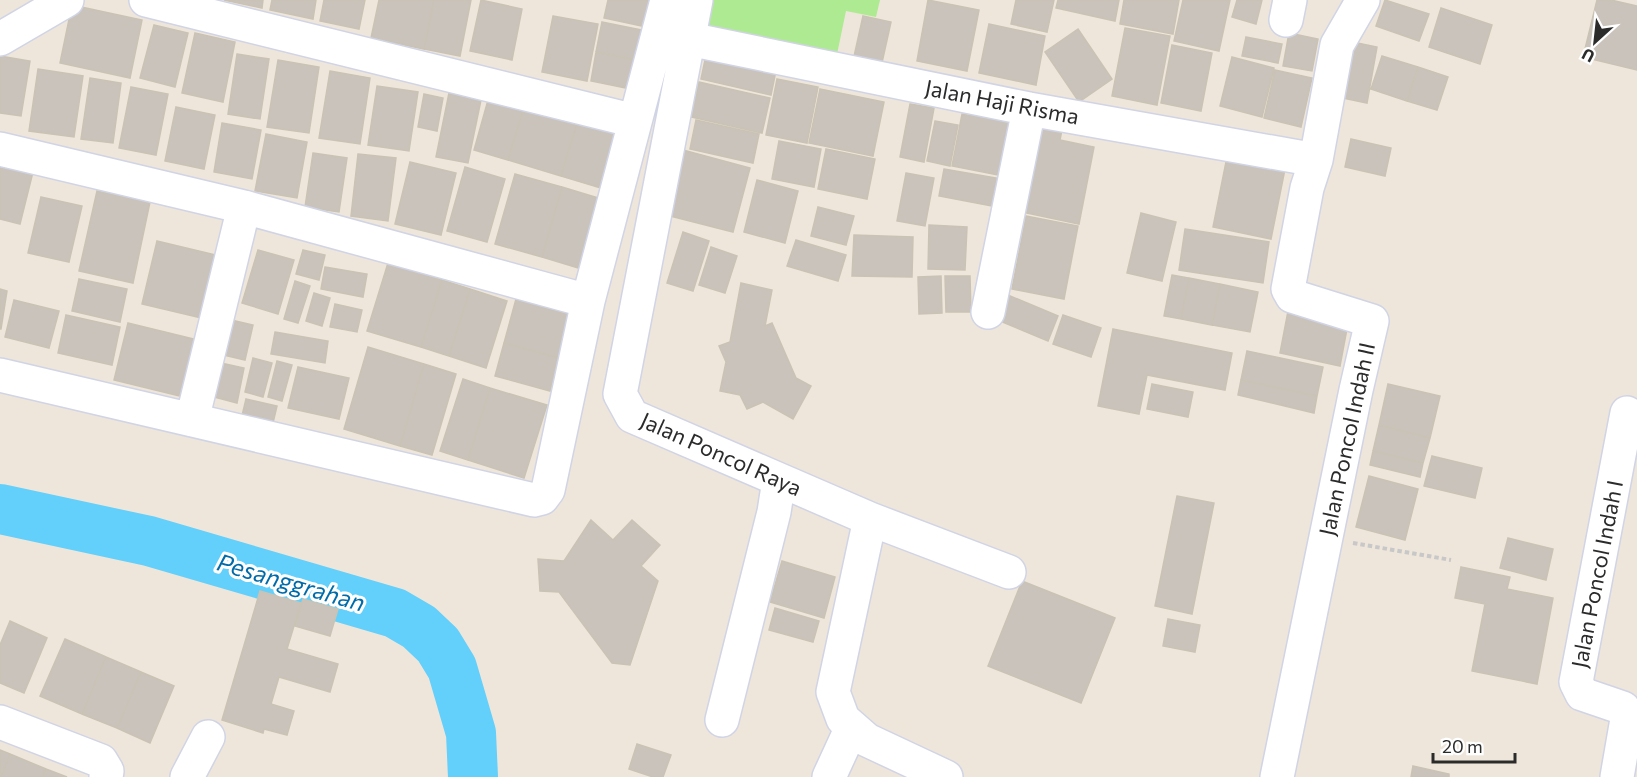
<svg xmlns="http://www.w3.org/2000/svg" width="1637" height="777" font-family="Commissioner,sans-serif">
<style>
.green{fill:#aeea92}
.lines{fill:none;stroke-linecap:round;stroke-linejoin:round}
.river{stroke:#63cffb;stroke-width:50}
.building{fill:#c9c3bb;stroke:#cac3b4;stroke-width:1.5}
.minor-casing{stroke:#d0d4e5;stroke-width:36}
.path{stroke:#c8c8c8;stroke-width:4;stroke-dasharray:4.5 3;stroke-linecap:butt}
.minor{stroke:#fff;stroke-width:33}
.labels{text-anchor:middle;stroke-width:6;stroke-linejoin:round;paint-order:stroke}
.street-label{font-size:22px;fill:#2b2b2b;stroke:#fff}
.water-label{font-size:24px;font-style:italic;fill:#006ba9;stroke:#fff}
</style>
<rect width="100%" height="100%" fill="#eee6db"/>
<path class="green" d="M693,0H880L876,17L846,11L836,59L687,24Z"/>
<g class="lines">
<path class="river" d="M0,509L149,541L395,613L419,627L438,645L452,668L471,733L473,777"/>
</g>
<path class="building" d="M224,0H263L262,8Z
M272,0H316L313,19L270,10Z
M324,0H365L359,29L320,21Z
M379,0H434L424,49L371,38Z
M434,0H471L460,56L424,49Z
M481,0L522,9L512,60L470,51Z
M608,0H662L656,29L604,18Z
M928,0L979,10L967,71L917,61Z
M1016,0H1054L1047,32L1011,24Z
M1058,0H1119L1115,21L1056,8Z
M1124,0H1179L1173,34L1120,24Z
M1183,0H1230L1219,51L1174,41Z
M1237,0H1262L1256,24L1232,17Z
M1385,0L1429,14L1419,41L1376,26Z
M1597,0H1611L1637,6V70L1583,57Z
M72,5L142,20L130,78L60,63Z
M1441,8L1492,25L1480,64L1429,47Z
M553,16L598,24L587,81L542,72Z
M863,16L891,22L881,67L853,61Z
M602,22L642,30L636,60L596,52Z
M989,24L1045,36L1036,85L979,73Z
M154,25L188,33L175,87L140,78Z
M1125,28L1170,36L1157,105L1112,96Z
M1078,29L1112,79L1079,102L1045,52Z
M195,33L235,42L223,102L182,93Z
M1289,33L1318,39L1312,71L1283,66Z
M1246,37L1282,44L1278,63L1242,56Z
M1343,40L1377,47L1367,103L1333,96Z
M1172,45L1212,53L1201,111L1161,103Z
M708,46L778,61L771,95L701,79Z
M596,52L636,60L631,89L591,81Z
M237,54L269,59L260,119L228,114Z
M0,56L30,61L21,116L0,113Z
M1382,56L1418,67L1407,101L1371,89Z
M1232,57L1274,68L1262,117L1220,106Z
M278,60L319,67L309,133L267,127Z
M1418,67L1448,77L1437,110L1407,101Z
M38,69L83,76L74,137L29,131Z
M1275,70L1312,78L1301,127L1264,118Z
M330,71L370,78L360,144L319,138Z
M90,78L121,83L113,143L81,139Z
M777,79L818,87L807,143L766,135Z
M699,82L770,98L762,133L691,117Z
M377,86L418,92L409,151L368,145Z
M131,87L168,94L156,155L119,148Z
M820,89L884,102L873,156L809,143Z
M449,93L481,100L468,163L436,157Z
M490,93L525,103L508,160L474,150Z
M424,94L443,98L437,131L418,127Z
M976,100L997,104L995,119L1019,124L1009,177L952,166L962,114L973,116Z
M525,103L578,120L561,176L508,160Z
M910,104L934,108L924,162L900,157Z
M176,107L215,115L204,169L165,161Z
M1037,113L1064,119L1060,140L1094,147L1079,224L1017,211Z
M578,120L618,131L601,188L561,176Z
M696,120L759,134L753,163L690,149Z
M935,121L958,125L950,166L927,161Z
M222,123L261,130L252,179L214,172Z
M266,134L307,142L297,198L255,191Z
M1351,139L1391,148L1385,176L1345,167Z
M779,141L821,149L814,187L772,179Z
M826,149L875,159L867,199L818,189Z
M683,150L750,168L733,232L666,215Z
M313,153L347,158L339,212L305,207Z
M358,154L396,158L388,221L351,216Z
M1227,157L1285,169L1271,239L1213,227Z
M0,159L34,168L20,224L0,219Z
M410,162L456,173L441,235L395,224Z
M465,167L505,179L487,242L447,231Z
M944,169L1008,180L1003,208L939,196Z
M906,173L934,178L925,226L897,221Z
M515,174L562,187L542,257L495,244Z
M757,180L798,191L785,243L744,232Z
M562,187L605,200L585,270L542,257Z
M97,191L150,202L133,283L79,271Z
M41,197L82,206L69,262L28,253Z
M818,207L854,216L846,245L811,236Z
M1141,213L1176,222L1162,281L1127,273Z
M1026,216L1078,226L1064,299L1012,289Z
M929,225L967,227L965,270L928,269Z
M1185,229L1269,242L1263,283L1179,270Z
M683,232L709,241L693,291L667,283Z
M854,235L913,237L912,277L852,276Z
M796,240L846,255L838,281L787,266Z
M157,241L220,256L206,319L142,304Z
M711,247L737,256L725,293L699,285Z
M258,250L294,260L278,314L242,303Z
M303,250L325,255L319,280L296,274Z
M388,263L442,280L421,347L367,331Z
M325,267L367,274L363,297L321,289Z
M1172,275L1189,278L1181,319L1164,316Z
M941,276L942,313L919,314L918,277Z
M945,276H970L971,312H946Z
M1189,278L1220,284L1212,325L1181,319Z
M79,279L127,289L120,322L72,311Z
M442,280L470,289L449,356L421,347Z
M295,281L310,286L298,323L284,319Z
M741,283L772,290L765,326L772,323L796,378L811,386L793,419L763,402L747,409L740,395L720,391L726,362L719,346L730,342Z
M1220,284L1258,292L1250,332L1212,325Z
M0,289L7,291L1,329H0Z
M470,289L507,301L486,368L449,356Z
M314,293L330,298L322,326L306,321Z
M1003,293L1058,316L1048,341L993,318Z
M516,299L571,315L559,358L504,343Z
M14,300L59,311L49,348L5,337Z
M335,304L362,310L357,332L330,327Z
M1289,306L1349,318L1340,366L1280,353Z
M66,315L120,327L112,365L58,353Z
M1063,315L1101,328L1091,357L1053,344Z
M227,319L253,325L245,360L219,354Z
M128,323L198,340L184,397L114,380Z
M1113,329L1232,353L1225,390L1147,375L1139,414L1098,406Z
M275,332L328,341L325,363L271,354Z
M504,343L559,358L550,391L495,376Z
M368,347L424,364L400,446L344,429Z
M1247,351L1323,367L1317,396L1241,380Z
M253,358L272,363L263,397L245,392Z
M277,361L292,365L282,401L268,397Z
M221,363L244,368L237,403L214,397Z
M424,364L456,374L432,455L400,446Z
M298,367L349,378L339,419L288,408Z
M463,379L490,388L468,460L440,451Z
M1241,380L1317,396L1314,413L1238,395Z
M1152,384L1193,392L1188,417L1147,409Z
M1388,384L1440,396L1430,438L1379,425Z
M490,388L547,405L524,478L468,460Z
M246,399L277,406L272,427L241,420Z
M1379,425L1430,438L1423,463L1373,451Z
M1373,451L1423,463L1420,477L1370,465Z
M1432,456L1482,468L1475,498L1424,486Z
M1369,476L1418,489L1405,540L1356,527Z
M1177,496L1214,503L1192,614L1155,606Z
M591,520L613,540L632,520L660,545L641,566L658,581L630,665L612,663L559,592L540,591L538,559L564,561Z
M1508,538L1553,549L1546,580L1500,568Z
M782,561L835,577L824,618L770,602Z
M1461,567L1510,577L1507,589L1553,598L1537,684L1472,671L1485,604L1455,598Z
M1022,581L1115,618L1081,703L988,666Z
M260,591L301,603L287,649L338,664L330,692L279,677L271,704L294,711L287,735L264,729L263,733L222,720Z
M303,599L338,609L330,636L295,626Z
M775,608L819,621L813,642L769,630Z
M1168,619L1200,625L1195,652L1163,646Z
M10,621L47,638L24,693L0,683V645Z
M65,639L106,657L82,714L40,696Z
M106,657L141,672L117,728L82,714Z
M141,672L174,686L150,743L117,728Z
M637,744L671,755L663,777H653L629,769Z
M0,750L10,754L1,777H0Z
M10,754L46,769L43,777H1Z
M1413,766L1449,774V777H1411Z
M46,769L67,777H43Z"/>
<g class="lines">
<g class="minor-casing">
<path id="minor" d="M146,0L635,121
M696,0L620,394L632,416L870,519L833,692L843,719L867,740L946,777
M1286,20L1290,0
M0,39L67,0
M689,39L1029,109L1316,160
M0,149L244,207L588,301
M988,312L1029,109
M0,375L534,500L542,498L548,490L588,301L667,0
M192,420L244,207
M870,519L1009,572
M722,720L774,512L779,480
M0,722L101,761L107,771L106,777
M187,777L208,737
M829,777L852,727
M1277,777L1356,390L1372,321L1292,296L1288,289L1307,188L1316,160L1337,45L1363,0
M1617,777L1627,719L1623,708L1582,694L1576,682L1627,413"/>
</g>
<path class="path" d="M1353,543L1451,560"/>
<use href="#minor" class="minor"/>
</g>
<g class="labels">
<g class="street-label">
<text transform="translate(1002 102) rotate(11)" y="8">Jalan Haji Risma</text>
<text transform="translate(1347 439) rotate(-78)" y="8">Jalan Poncol Indah II</text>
<text transform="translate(721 454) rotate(24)" y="8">Jalan Poncol Raya</text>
<text transform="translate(1597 574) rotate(-79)" y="8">Jalan Poncol Indah I</text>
</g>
<g class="water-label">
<text transform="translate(291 583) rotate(16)" y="8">Pesanggrahan</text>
</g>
</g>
<g transform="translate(1595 42) rotate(207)" stroke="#ffffff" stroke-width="4.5" paint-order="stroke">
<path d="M0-4.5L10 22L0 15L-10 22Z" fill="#2b2b2b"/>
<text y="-9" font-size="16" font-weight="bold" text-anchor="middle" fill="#2b2b2b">U</text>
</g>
<path d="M1433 753v9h82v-9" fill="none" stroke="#2b2b2b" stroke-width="3"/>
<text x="1442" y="753" font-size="18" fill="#2b2b2b" stroke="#ffffff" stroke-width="4.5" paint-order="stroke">20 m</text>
</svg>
